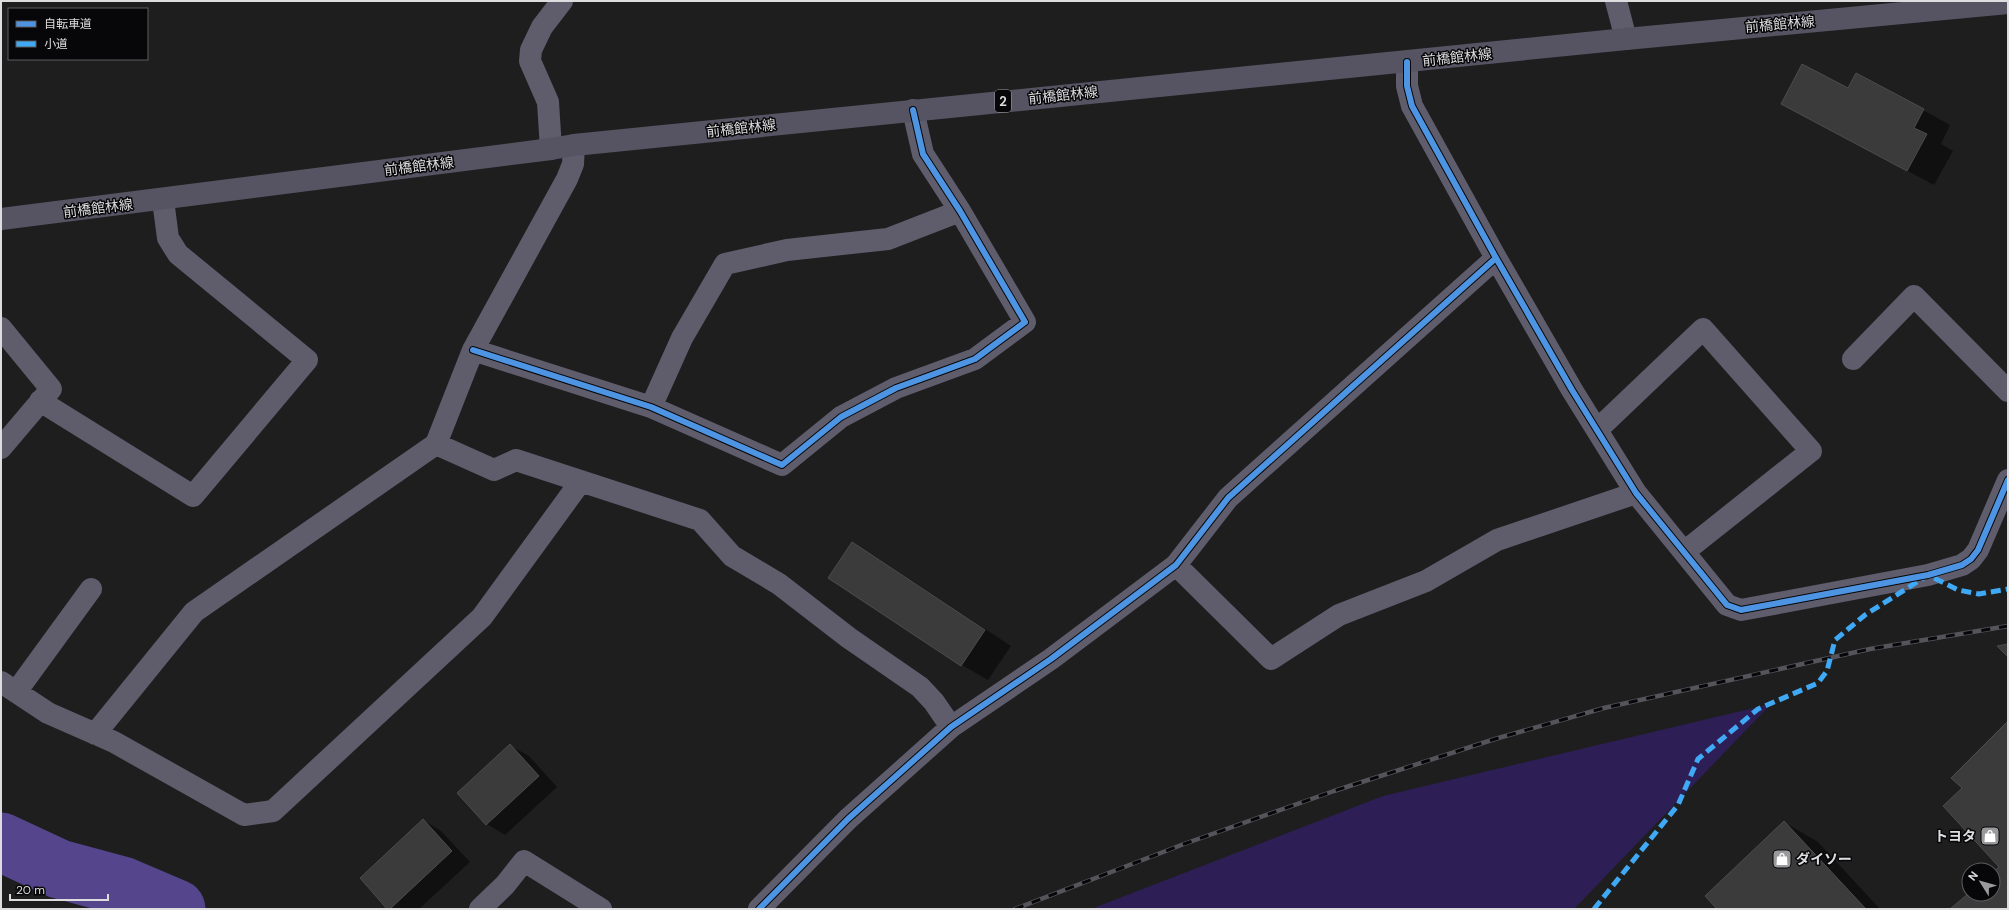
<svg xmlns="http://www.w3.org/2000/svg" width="2009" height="910" font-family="'DM Sans','Noto Sans JP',sans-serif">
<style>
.green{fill:#2d1f55}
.shadow{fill:#0007}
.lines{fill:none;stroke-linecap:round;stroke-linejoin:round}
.stream{stroke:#54458c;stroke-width:10}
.river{stroke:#54458c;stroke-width:59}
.building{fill:#3b3b3c;stroke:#4c4c4d}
.minor{stroke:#5f5c6c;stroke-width:22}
.major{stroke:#565462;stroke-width:22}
.rail-casing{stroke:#55545b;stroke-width:4.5}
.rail{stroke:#070709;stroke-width:3;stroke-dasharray:9;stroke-linecap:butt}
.quiet{stroke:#3fa9f5;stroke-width:5;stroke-dasharray:10 5;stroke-linecap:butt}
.cycleway-casing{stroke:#070709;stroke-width:8}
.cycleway{stroke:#4d94e3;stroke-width:6}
.labels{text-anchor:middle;stroke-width:3;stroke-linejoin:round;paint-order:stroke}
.shield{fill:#070709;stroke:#9d9d9f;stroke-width:1}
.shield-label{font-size:13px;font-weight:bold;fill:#dddddf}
.street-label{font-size:14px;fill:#dddddf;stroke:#070709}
.poi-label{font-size:14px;font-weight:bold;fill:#dddddf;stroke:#070709;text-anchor:end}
</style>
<rect width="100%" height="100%" fill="#1e1e1f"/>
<path class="green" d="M1771,704L1574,909H1091L1383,796Z"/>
<path class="shadow" d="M1848,89L1923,110L1950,125L1941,144L1953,151L1934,185L1782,104Z
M852,543L878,559L1011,646L988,680L962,665L829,577Z
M511,746L529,756L557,787L505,835L487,824Z
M423,820L441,831L470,862L419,909H388Z
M1784,822L1818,842L1880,909H1718Z"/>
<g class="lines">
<path class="stream" d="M108,909L122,886"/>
<path class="river" d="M1,842L59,869L122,886L176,909"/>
</g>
<path class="building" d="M1802,64L1848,88L1856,73L1924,109L1914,128L1927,134L1907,171L1781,104Z
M852,542L985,630L961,666L828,578Z
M2008,644V657L1997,646Z
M2008,721V909H1950L1969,893L1993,894V872L1999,867L1943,806L1962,788L1951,778Z
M510,744L539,776L486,825L457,793Z
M423,819L452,851L390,909H387L360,878Z
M1784,821L1866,909H1717L1705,896Z"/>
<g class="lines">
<path class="minor" d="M1616,1L1626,39
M1407,62V86L1412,106L1496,258L1572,390L1636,493L1727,605L1741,610L1928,575L1962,565L1971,559L1978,550L2008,480
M551,149L548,102L530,61L531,50L542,27L562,1
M1,328L51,389L1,448
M473,350L651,407L782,465L841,417L896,388L975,359L1025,322L960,211L923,154L913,110
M1853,359L1914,296L2008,391
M40,401L193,496L307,360L178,254L168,238L163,200
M651,407L682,338L725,264L787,250L888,239L960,211
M1597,430L1703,329L1811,451L1684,552
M436,444L494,470L516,460L700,520L732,556L779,584L849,638L920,687L934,702L951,727
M1176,565L1271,659L1339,615L1426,581L1497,540L1636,493
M1,682L48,713L114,742L244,815L273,811L482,617L581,481
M16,692L91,589
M95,734L194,612L436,444L473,350L567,179L573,164L574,145
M480,909L505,885L524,861L601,909
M759,909L848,819L951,727L1051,659L1176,565L1228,498L1496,258"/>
<path class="major" d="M1,219L551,149L574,145L1626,39L2008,3"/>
<g class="rail-casing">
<path id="rail" d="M1015,909L1184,844L1334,791L1495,739L1604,708L1870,649L2008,626"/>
</g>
<use href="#rail" class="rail"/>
<path class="quiet" d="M1594,909L1678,805L1698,759L1758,709L1818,683L1827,671L1835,640L1865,615L1928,575L1958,590L1979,594L2008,589"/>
<g class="cycleway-casing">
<path id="cycleway" d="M1407,62V86L1412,106L1496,258L1572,390L1636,493L1727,605L1741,610L1928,575L1962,565L1971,559L1978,550L2008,480
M473,350L651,407L782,465L841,417L896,388L975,359L1025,322L960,211L923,154L913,110
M759,909L848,819L951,727L1051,659L1176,565L1228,498L1496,258"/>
</g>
<use href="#cycleway" class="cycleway"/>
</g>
<defs>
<g id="shop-square" transform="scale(1)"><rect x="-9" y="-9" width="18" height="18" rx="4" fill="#9a9a9c" stroke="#070709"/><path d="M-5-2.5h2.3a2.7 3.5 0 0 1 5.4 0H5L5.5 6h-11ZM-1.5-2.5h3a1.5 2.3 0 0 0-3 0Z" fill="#fff"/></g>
</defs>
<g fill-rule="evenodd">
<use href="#shop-square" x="1990" y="836"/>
<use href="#shop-square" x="1782" y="859"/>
</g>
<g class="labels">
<rect class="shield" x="995" y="90" width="16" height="22" rx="3"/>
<g class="shield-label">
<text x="1003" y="106">2</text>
</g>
<g class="street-label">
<text transform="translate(1780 24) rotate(-5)" y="5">前橋館林線</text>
<text transform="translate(1457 57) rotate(-6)" y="5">前橋館林線</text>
<text transform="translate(1063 95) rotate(-6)" y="5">前橋館林線</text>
<text transform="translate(741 128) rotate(-6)" y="5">前橋館林線</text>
<text transform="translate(419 166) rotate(-7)" y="5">前橋館林線</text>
<text transform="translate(98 208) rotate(-7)" y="5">前橋館林線</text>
</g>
<g class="poi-label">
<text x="1976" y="841">トヨタ</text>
<text x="1796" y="864" text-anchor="start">ダイソー</text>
</g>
</g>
<rect width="2009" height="910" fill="none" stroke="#dddddf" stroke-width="4"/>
<rect x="8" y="8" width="140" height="52" fill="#070709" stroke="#5d5d5f"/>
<rect x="16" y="21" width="20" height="6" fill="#4d94e3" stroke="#5d5d5f"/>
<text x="44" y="28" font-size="12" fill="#dddddf">自転車道</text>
<rect x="16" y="41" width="20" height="6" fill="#3fa9f5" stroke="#5d5d5f"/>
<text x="44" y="48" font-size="12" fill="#dddddf">小道</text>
<g transform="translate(1981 882) rotate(307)"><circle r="19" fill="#070709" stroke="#5d5d5f"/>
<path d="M0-3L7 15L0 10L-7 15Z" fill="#9a9a9c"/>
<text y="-6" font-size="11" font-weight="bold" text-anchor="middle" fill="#dddddf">N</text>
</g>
<path d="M10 894v6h98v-6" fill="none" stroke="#dddddf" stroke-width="2"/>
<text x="16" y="894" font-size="12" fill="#dddddf" stroke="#070709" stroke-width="3" paint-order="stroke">20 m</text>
</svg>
